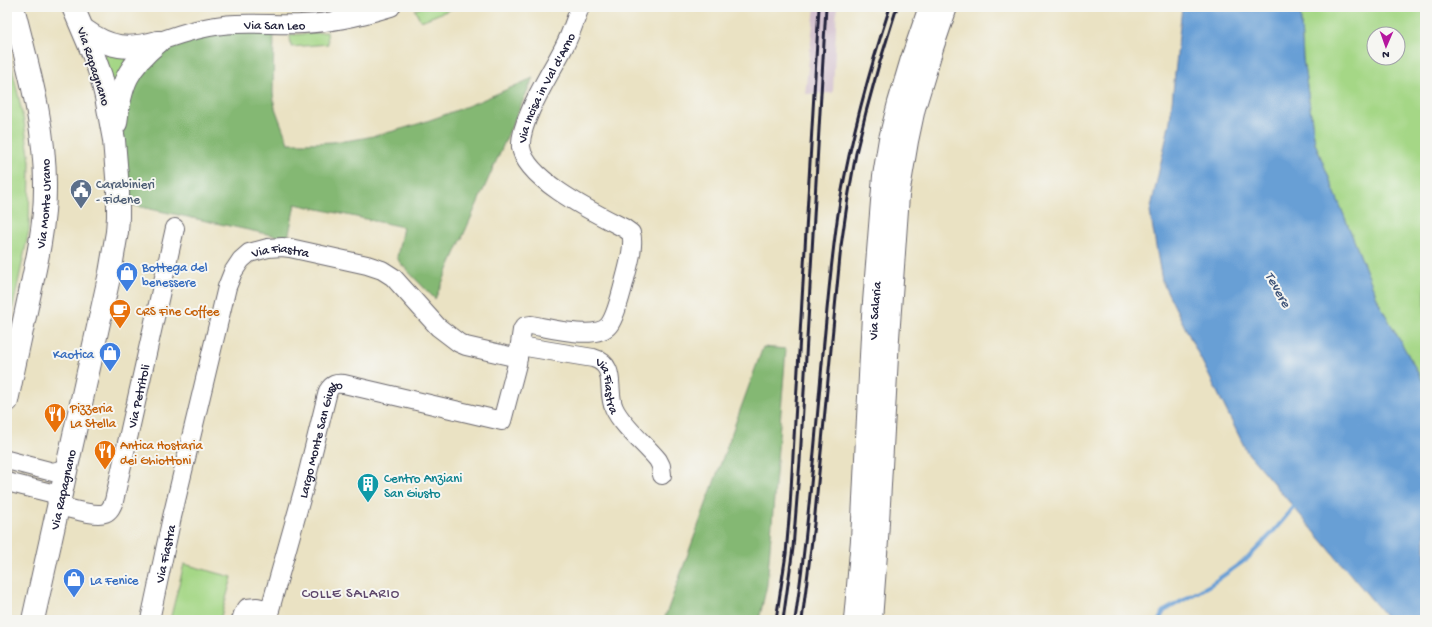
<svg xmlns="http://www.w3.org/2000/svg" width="1432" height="627" font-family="'Gochi Hand',sans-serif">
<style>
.industrial{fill:#d1bdcc}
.green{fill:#a5d786;stroke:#647c60;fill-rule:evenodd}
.forest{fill:#84b873;stroke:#536d57}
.water{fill:#679fd5;stroke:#446088}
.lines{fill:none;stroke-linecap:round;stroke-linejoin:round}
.stream{stroke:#679fd5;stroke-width:4}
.minor-casing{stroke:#68656b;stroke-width:20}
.major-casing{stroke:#68656b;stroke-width:24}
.minor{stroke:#fff;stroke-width:18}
.major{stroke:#fff;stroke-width:22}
.rail{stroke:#22223b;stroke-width:3}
.labels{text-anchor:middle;stroke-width:4;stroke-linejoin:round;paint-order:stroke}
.street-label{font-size:13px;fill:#22223b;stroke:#f6f6f2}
.service-label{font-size:13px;fill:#4e5e75;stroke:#f6f6f2;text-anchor:start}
.shop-label{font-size:13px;fill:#366cbe;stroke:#f6f6f2;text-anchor:start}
.food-label{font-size:13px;fill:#c56008;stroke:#f6f6f2;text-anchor:start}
.culture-label{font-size:13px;fill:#0d838f;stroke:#f6f6f2;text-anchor:start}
.water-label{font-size:14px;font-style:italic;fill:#3e5479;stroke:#f6f6f2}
.neighbourhood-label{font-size:14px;letter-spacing:1px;fill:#5f486c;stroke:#f6f6f2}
</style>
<rect width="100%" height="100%" fill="#f6f6f2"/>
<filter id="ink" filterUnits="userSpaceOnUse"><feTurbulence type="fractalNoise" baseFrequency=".025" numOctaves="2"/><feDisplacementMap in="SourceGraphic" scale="8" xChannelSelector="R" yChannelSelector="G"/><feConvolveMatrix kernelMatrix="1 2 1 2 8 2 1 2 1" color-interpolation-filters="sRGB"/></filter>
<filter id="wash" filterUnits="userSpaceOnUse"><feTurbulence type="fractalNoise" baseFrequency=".012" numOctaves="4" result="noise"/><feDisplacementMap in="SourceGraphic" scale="16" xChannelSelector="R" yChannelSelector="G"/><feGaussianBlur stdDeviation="0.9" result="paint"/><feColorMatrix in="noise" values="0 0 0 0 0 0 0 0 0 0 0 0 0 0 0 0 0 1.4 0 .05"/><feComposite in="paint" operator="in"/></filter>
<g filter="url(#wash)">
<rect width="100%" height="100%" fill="#eae2c3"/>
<path class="industrial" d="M815,7H837L833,93L805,94Z"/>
<path class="green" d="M422,7H454V8L421,21L415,10Z
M1300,7H1425V385L1380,305L1315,143L1303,59ZM1374,34H1398V58H1374Z
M327,32L328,44L291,47L290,35Z
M7,44L24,122L30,161L29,230L7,336Z
M130,51L114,91L104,53Z
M184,564L232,577L220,620H170Z"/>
<path class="forest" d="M274,29L273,93L275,108L288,143C311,143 335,143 358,139C420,128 476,103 533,78L435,299L400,263L397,257L403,227L295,204L289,234L285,237H281L127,204L121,139L130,88L156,51L194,35Z
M763,347L786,349L767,585L759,620H664Z"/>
<path class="water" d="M1182,7H1300L1303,59L1315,143L1380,305L1425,385V620H1389L1247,452L1162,281L1150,212L1170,121Z"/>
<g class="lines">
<path class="stream" d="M1159,620L1164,611L1210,585L1248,558L1272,533L1294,507"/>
</g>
</g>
<g filter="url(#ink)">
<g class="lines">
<g class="minor-casing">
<g id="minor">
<path id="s1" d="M158,42C184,32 209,25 236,24C258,23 281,25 303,24C334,23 362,16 391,7"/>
<path id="s2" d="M520,346L593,358C618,365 606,390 614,408C622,426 646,445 658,460L661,466L662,475"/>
<path d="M7,460L53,472L60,470L67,465"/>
<path id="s3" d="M7,482L51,493L55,496L58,506C69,508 95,517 105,513C110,511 112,506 114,501L175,228"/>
<path id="s4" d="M150,620L172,517L227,287L233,272L241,260L249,253L268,248L282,247L290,248L367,265L382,270L393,277L438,327L459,343L466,346L518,358"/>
<path d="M241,620L243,614L247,608L257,607L270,610"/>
<path id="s5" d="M267,620L304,488L328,391C332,384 336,383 344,384L502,421L517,364L522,330L525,326L531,325C549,328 597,341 609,325C616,316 622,291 625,279C628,267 635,245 631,233L624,228C597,214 525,180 521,147C519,121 552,71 564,47C571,34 575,20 580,7"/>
</g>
</g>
<g class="major-casing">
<g id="major">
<path d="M84,30C110,49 128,50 158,42"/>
<path d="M116,123C121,83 127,68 158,42"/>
<path id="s6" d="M7,401C14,366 22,331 29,297C37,261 45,225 45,189C46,127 28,67 13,7"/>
<path id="s7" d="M33,620L110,273L117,232L118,217V189L114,140L106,97L101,76L93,54L73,7"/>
<path id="s8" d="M855,620L862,540L873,315L884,176L890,139L899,103L912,59L930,7"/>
<path d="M871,620L877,540L888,338L898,195L907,141L914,108L932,48L946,7"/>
</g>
</g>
<use href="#minor" class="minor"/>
<use href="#major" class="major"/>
<path class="rail" d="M776,620L786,554L790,507L819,7
M783,620L793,548L800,461L826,7
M795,620C809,524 816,427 825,331C829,287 833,244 840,201C852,134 869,71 890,7
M802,620L814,524L841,246L848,198L856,153L866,112L878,68L897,7"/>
</g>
</g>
<defs>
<g id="civic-pin" transform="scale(1.15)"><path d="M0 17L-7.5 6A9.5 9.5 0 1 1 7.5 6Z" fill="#5c6f8a" stroke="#f6f6f2"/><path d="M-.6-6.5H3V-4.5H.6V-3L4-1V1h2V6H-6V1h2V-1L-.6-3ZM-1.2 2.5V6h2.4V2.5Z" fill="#fff"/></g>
<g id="shop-pin" transform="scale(1.15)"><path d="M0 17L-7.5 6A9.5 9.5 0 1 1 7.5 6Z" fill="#3f7fe0" stroke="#f6f6f2"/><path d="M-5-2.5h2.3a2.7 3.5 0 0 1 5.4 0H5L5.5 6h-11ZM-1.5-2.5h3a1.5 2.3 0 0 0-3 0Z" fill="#fff"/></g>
<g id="cafe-pin" transform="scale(1.15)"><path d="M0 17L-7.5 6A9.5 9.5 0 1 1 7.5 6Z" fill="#e8710a" stroke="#f6f6f2"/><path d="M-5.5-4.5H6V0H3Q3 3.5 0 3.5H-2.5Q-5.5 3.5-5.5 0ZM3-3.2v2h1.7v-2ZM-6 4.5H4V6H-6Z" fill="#fff"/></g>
<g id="restaurant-pin" transform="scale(1.15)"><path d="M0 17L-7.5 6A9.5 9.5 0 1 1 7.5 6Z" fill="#e8710a" stroke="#f6f6f2"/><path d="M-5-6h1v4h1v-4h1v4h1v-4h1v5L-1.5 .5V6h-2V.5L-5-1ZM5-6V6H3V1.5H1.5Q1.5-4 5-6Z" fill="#fff"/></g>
<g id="building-pin" transform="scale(1.15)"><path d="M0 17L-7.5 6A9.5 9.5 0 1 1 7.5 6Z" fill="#0f9aa8" stroke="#f6f6f2"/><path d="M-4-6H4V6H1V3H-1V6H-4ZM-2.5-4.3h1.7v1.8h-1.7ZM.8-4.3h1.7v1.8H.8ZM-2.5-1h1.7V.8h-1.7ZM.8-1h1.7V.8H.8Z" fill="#fff"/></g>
</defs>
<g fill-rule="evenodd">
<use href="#civic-pin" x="81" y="190"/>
<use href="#shop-pin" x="127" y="273"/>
<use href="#cafe-pin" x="120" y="310"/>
<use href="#shop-pin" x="110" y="353"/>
<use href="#restaurant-pin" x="55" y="414"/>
<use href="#restaurant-pin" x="105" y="451"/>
<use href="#building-pin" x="368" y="484"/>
<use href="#shop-pin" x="74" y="579"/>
</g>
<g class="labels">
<g class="street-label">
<text dy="5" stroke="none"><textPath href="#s1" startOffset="119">Via San Leo</textPath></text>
<text transform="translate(95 66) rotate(72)" y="5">Via Rapagnano</text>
<text dy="5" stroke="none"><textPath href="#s5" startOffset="907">Via Incisa in Val d'Arno</textPath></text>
<text dy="5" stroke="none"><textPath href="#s6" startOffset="201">Via Monte Urano</textPath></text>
<text dy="5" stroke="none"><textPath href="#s4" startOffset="415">Via Fiastra</textPath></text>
<text dy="5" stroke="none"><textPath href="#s8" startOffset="310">Via Salaria</textPath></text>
<text dy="5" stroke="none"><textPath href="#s2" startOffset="108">Via Fiastra</textPath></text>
<text dy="5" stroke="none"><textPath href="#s3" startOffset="232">Via Petritoli</textPath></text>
<text dy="5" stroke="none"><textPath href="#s5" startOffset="191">Largo Monte San Giusto</textPath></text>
<text dy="5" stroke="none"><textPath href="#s7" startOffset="134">Via Rapagnano</textPath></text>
<text dy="5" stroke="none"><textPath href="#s4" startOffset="68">Via Fiastra</textPath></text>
</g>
<g class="service-label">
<text x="96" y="188">Carabinieri<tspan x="96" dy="15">- Fidene</tspan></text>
</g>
<g class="shop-label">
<text x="142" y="271">Bottega del<tspan x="142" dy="15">benessere</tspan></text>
<text x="94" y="358" text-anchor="end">Kaotica</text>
<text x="90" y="584">La Fenice</text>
</g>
<g class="food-label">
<text x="136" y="315">CRS Fine Coffee</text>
<text x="70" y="412">Pizzeria<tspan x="70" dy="15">La Stella</tspan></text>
<text x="120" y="449">Antica Hostaria<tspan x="120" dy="15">dei Ghiottoni</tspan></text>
</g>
<g class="culture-label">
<text x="384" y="482">Centro Anziani<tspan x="384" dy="15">San Giusto</tspan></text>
</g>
<g class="water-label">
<text transform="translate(1279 289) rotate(61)" y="5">Tevere</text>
</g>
<g class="neighbourhood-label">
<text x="351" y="597">COLLE SALARIO</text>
</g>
</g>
<rect width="1432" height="627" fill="none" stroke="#f6f6f2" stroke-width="24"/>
<g transform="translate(1386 46) rotate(182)"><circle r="19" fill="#f6f6f2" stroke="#a1a1a9"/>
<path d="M0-3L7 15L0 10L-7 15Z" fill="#b5179e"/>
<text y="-6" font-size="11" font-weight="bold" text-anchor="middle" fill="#22223b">N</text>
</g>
</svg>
